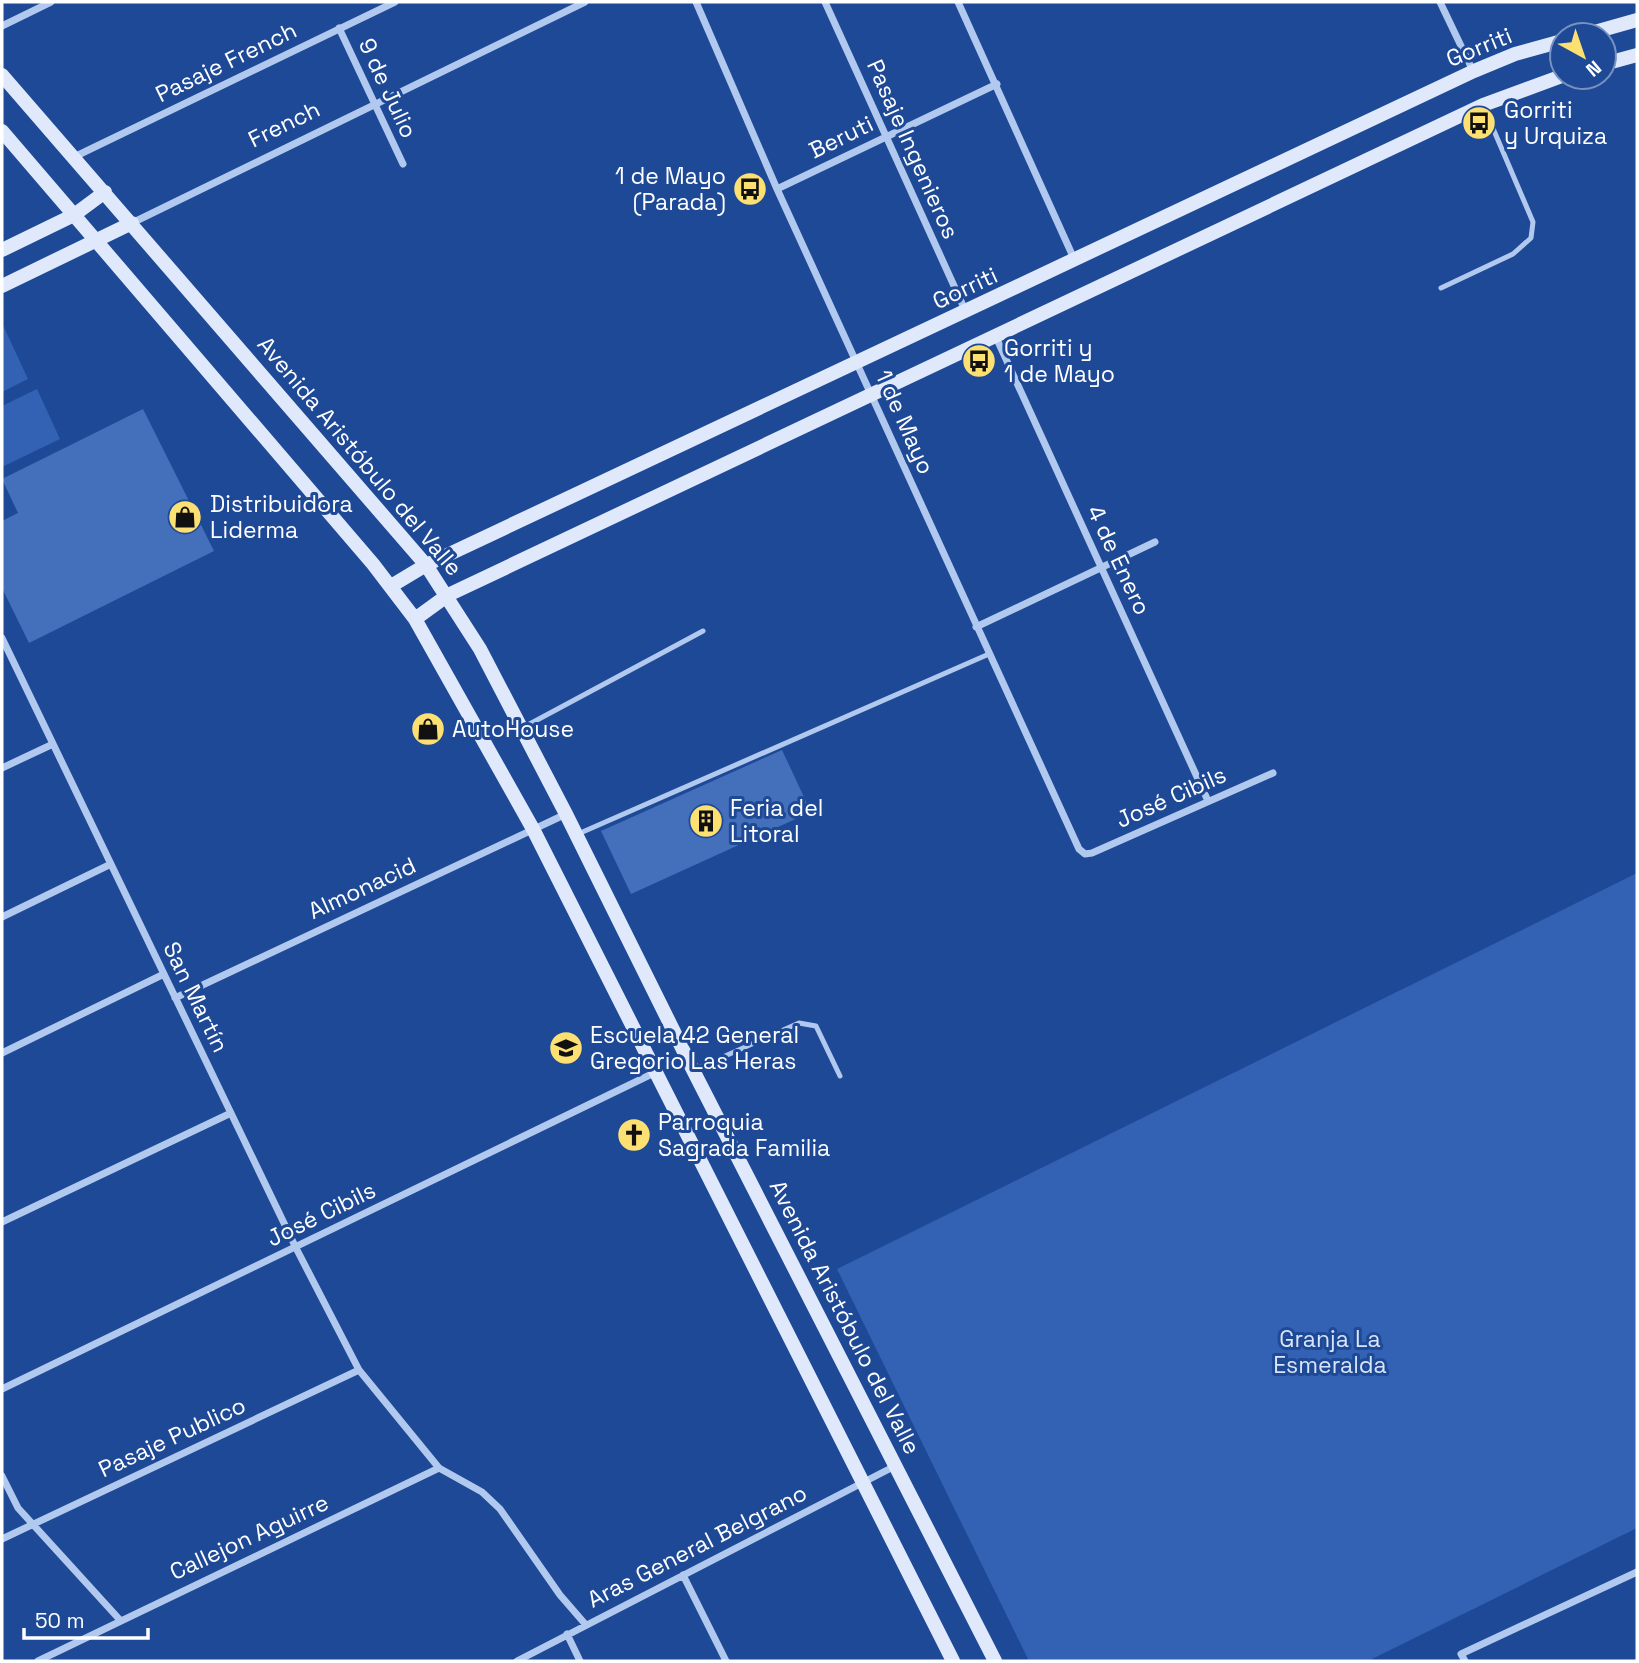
<svg xmlns="http://www.w3.org/2000/svg" width="1639" height="1663" font-family="'Space Grotesk',sans-serif">
<style>
.green{fill:#3361b4}
.building{fill:#436fbb}
.lines{fill:none;stroke-linecap:round;stroke-linejoin:round}
.service{stroke:#b2c9ef;stroke-width:5}
.minor{stroke:#b2c9ef;stroke-width:7}
.secondary{stroke:#dfe9fb;stroke-width:14}
.labels{text-anchor:middle;stroke-width:6;stroke-linejoin:round;paint-order:stroke}
.street-label{font-size:23px;fill:#fff;stroke:#1e4996}
.poi-label{font-size:23px;fill:#fff;stroke:#1e4996;text-anchor:start}
.park-label{font-size:23px;fill:#d9e5fa;stroke:#1e4996}
</style>
<rect width="100%" height="100%" fill="#1e4996"/>
<path class="green" d="M2,323L28,379L2,392Z
M37,389L60,439L2,467V406Z
M1637,873V1528L1368,1661H1029L837,1269Z"/>
<path class="building" d="M143,409L214,551L29,643L2,588V521L18,513L2,479Z
M782,750L811,812L631,894L601,831Z"/>
<g class="lines">
<path class="service" d="M1441,288L1513,254L1531,238L1533,222L1483,105
M524,727L703,631
M578,834L989,654
M696,1069L799,1023L816,1026L840,1076"/>
<path class="minor" d="M696,2L777,189L1079,849L1085,854L1092,853L1273,773
M825,2L965,310
M958,2L1075,261
M1440,2L1473,71
M2,26L51,2
M339,28L403,164
M74,157L395,2
M777,189L997,84
M132,223L585,2
M995,335L1208,801
M976,627L1155,542
M2,638L296,1248L359,1370L439,1468L482,1492L500,1509L560,1595L586,1625
M2,768L53,744
M2,917L111,864
M175,998L566,814
M2,1053L164,974
M2,1222L231,1113
M2,1389L656,1072
M2,1476L18,1508L120,1620
M2,1539L359,1370
M683,1575L726,1661
M567,1634L580,1661
M38,1661L439,1468
M517,1661L895,1466
M1465,1661L1461,1654L1637,1572"/>
<path class="secondary" d="M1584,35L1637,20
M1604,64L1637,55
M2,75L426,565L480,649L566,814L693,1070L995,1661
M2,131L373,564L415,619L533,829L953,1661
M2,250L74,215L105,192
M2,286L132,223
M391,586L426,565L1474,71L1515,54L1562,41
M415,619L448,595L1483,105L1562,76"/>
</g>
<defs>
<g id="bus-disc" transform="scale(1.75)"><circle r="9.5" fill="#fde072" stroke="#1e4996"/><path d="M-5-6H5V4H4V6H2V4H-2V6H-4V4H-5ZM-3.5-4V0h7V-4ZM-3.5 1.2v1.5H-2V1.2ZM2 1.2v1.5H3.5V1.2Z" fill="#111"/></g>
<g id="shop-disc" transform="scale(1.75)"><circle r="9.5" fill="#fde072" stroke="#1e4996"/><path d="M-5-2.5h2.3a2.7 3.5 0 0 1 5.4 0H5L5.5 6h-11ZM-1.5-2.5h3a1.5 2.3 0 0 0-3 0Z" fill="#111"/></g>
<g id="building-disc" transform="scale(1.75)"><circle r="9.5" fill="#fde072" stroke="#1e4996"/><path d="M-4-6H4V6H1V3H-1V6H-4ZM-2.5-4.3h1.7v1.8h-1.7ZM.8-4.3h1.7v1.8H.8ZM-2.5-1h1.7V.8h-1.7ZM.8-1h1.7V.8H.8Z" fill="#111"/></g>
<g id="school-disc" transform="scale(1.75)"><circle r="9.5" fill="#fde072" stroke="#1e4996"/><path d="M0-5L7-2L0 1L-7-2ZM-4 1L0 2.5L4 1V4Q0 6-4 4Z" fill="#111"/></g>
<g id="church-disc" transform="scale(1.75)"><circle r="9.5" fill="#fde072" stroke="#1e4996"/><path d="M-1.2-6h2.4v3.5h3.3v2.4h-3.3V6h-2.4V-.1h-3.3v-2.4h3.3Z" fill="#111"/></g>
</defs>
<g fill-rule="evenodd">
<use href="#bus-disc" x="1479" y="123"/>
<use href="#bus-disc" x="750" y="189"/>
<use href="#bus-disc" x="979" y="361"/>
<use href="#shop-disc" x="185" y="517"/>
<use href="#shop-disc" x="428" y="729"/>
<use href="#building-disc" x="706" y="821"/>
<use href="#school-disc" x="566" y="1048"/>
<use href="#church-disc" x="634" y="1135"/>
</g>
<g class="labels">
<g class="street-label">
<text transform="translate(1479 47) rotate(-22)" y="8">Gorriti</text>
<text transform="translate(226 62) rotate(-26)" y="8">Pasaje French</text>
<text transform="translate(388 88) rotate(65)" y="8">9 de Julio</text>
<text transform="translate(284 124) rotate(-26)" y="8">French</text>
<text transform="translate(841 137) rotate(-26)" y="8">Beruti</text>
<text transform="translate(913 149) rotate(66)" y="8">Pasaje Ingenieros</text>
<text transform="translate(965 288) rotate(-25)" y="8">Gorriti</text>
<text transform="translate(905 422) rotate(66)" y="8">1 de Mayo</text>
<text transform="translate(360 456) rotate(50)" y="8">Avenida Aristóbulo del Valle</text>
<text transform="translate(1119 560) rotate(65)" y="8">4 de Enero</text>
<text transform="translate(1171 797) rotate(-24)" y="8">José Cibils</text>
<text transform="translate(362 888) rotate(-25)" y="8">Almonacid</text>
<text transform="translate(196 997) rotate(64)" y="8">San Martín</text>
<text transform="translate(321 1214) rotate(-26)" y="8">José Cibils</text>
<text transform="translate(845 1317) rotate(63)" y="8">Avenida Aristóbulo del Valle</text>
<text transform="translate(172 1437) rotate(-25)" y="8">Pasaje Publico</text>
<text transform="translate(249 1537) rotate(-25)" y="8">Callejon Aguirre</text>
<text transform="translate(697 1546) rotate(-27)" y="8">Aras General Belgrano</text>
</g>
<g class="poi-label">
<text x="1504" y="118">Gorriti<tspan x="1504" dy="26">y Urquiza</tspan></text>
<text x="726" y="184" text-anchor="end">1 de Mayo<tspan x="726" dy="26">(Parada)</tspan></text>
<text x="1004" y="356">Gorriti y<tspan x="1004" dy="26">1 de Mayo</tspan></text>
<text x="210" y="512">Distribuidora<tspan x="210" dy="26">Liderma</tspan></text>
<text x="452" y="737">AutoHouse</text>
<text x="730" y="816">Feria del<tspan x="730" dy="26">Litoral</tspan></text>
<text x="590" y="1043">Escuela 42 General<tspan x="590" dy="26">Gregorio Las Heras</tspan></text>
<text x="658" y="1130">Parroquia<tspan x="658" dy="26">Sagrada Familia</tspan></text>
</g>
<g class="park-label">
<text x="1330" y="1347">Granja La<tspan x="1330" dy="26">Esmeralda</tspan></text>
</g>
</g>
<rect width="1639" height="1663" fill="none" stroke="#ffffff" stroke-width="7"/>
<g transform="translate(1583 56) rotate(140)"><circle r="33" fill="#1e4996" stroke="#7892c0" stroke-width="2"/>
<path d="M0-5L12 26L0 18L-12 26Z" fill="#fde072"/>
<text y="-10" font-size="19" font-weight="bold" text-anchor="middle" fill="#ffffff">N</text>
</g>
<path d="M24 1628v10h124v-10" fill="none" stroke="#ffffff" stroke-width="3.5"/>
<text x="35" y="1628" font-size="21" fill="#ffffff" stroke="#1e4996" stroke-width="5" paint-order="stroke">50 m</text>
</svg>
